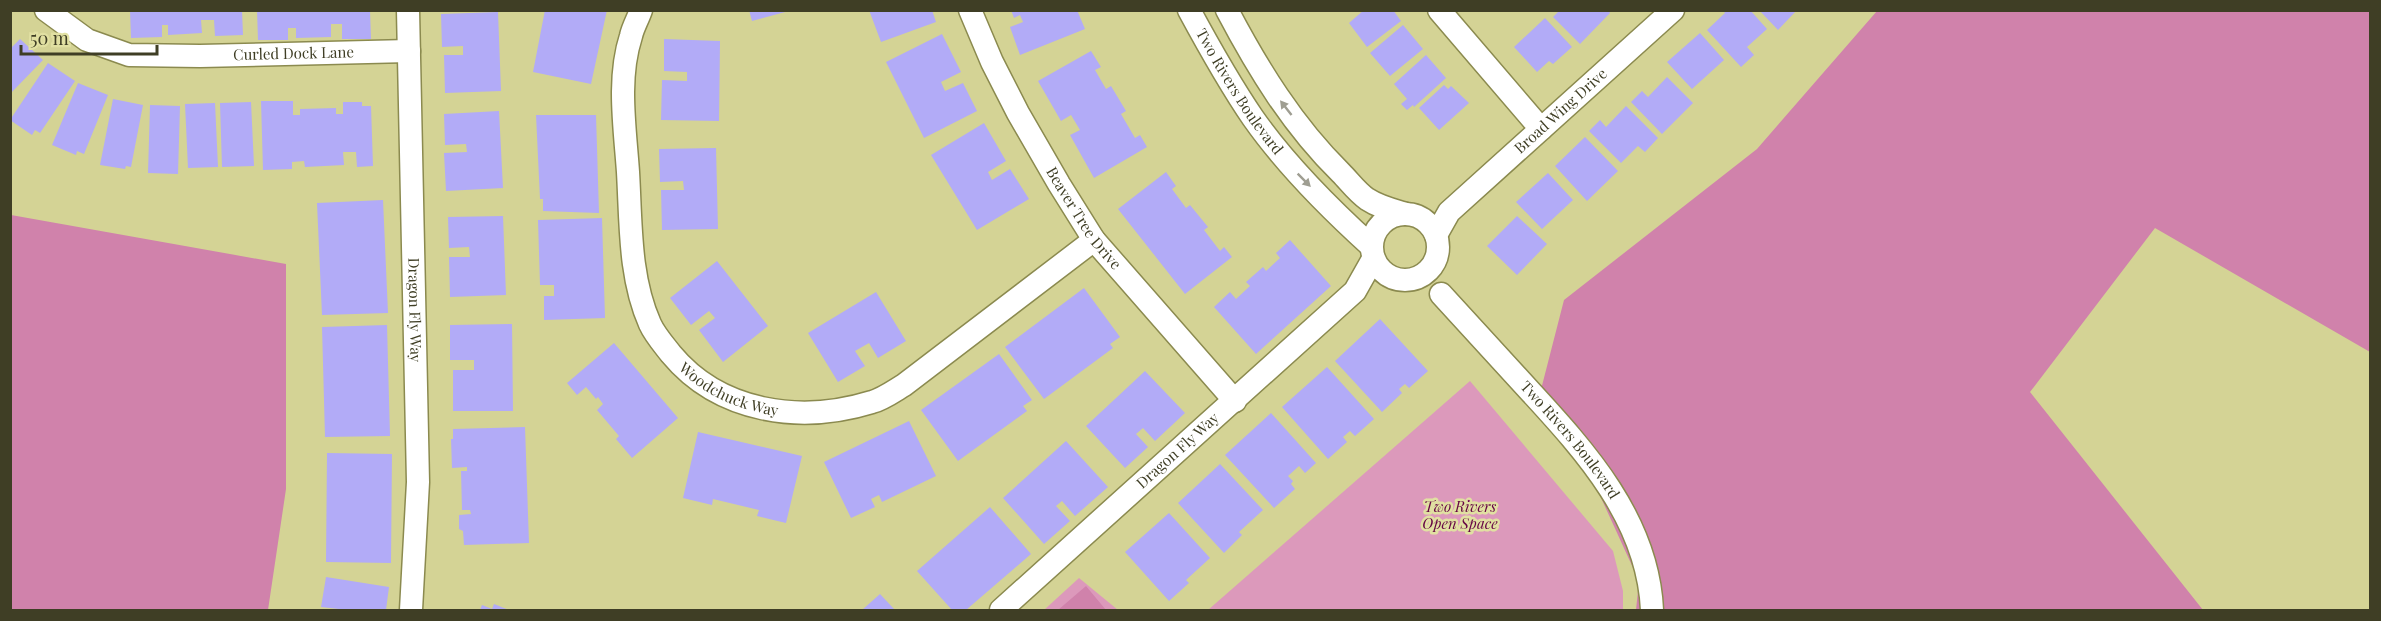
<svg xmlns="http://www.w3.org/2000/svg" width="2381" height="621" font-family="'Playfair Display',serif">
<style>
.green{fill:#dc99bb}
.forest{fill:#d082ab}
.building{fill:#b2abf7}
.lines{fill:none;stroke-linecap:round;stroke-linejoin:round}
.street-casing{stroke:#8b8a4f;stroke-width:25}
.street{stroke:#fff;stroke-width:22}
.oneway{fill:#9f9e92}
.labels{text-anchor:middle;stroke-width:5;stroke-linejoin:round;paint-order:stroke}
.street-label{font-size:15px;fill:#3f3e25;stroke:#e1e0a2}
.park-label{font-size:15px;font-style:italic;fill:#650444;stroke:#e1e0a2}
</style>
<rect width="100%" height="100%" fill="#d4d395"/>
<path class="green" d="M1470,381L1613,551L1623,591V610H1208Z
M1079,578L1118,610H1044Z"/>
<path class="forest" d="M1877,11H2370V352L2155,228L2030,392L2203,610H1636L1639,581L1597,489L1536,409L1564,300L1757,149Z
M11,215L286,264V489L268,610H11Z
M1086,586L1106,610H1058Z"/>
<path class="building" d="M130,10H242L243,35L215,36L214,20H201L202,33L168,35V25H162V37L131,38Z
M257,10H370L371,39H342V24H331V37L296,38V28H288V40H258Z
M545,10H607L591,84L533,72Z
M749,10H789V11L752,21Z
M869,10H932L936,22L881,42Z
M1011,10H1077L1085,29L1020,55L1010,27L1023,22L1020,15L1014,18Z
M1364,10H1393L1401,21L1367,47L1349,23Z
M1560,10H1608L1610,13L1580,44L1553,17Z
M1723,10H1750L1767,29L1747,47L1754,55L1741,67L1707,30L1725,13Z
M1759,10H1797L1778,30Z
M498,12L501,91L445,93L444,55H463V46L442,47L441,14Z
M1545,18L1572,47L1553,64L1549,61L1537,72L1514,47Z
M1403,25L1423,49L1390,76L1370,53Z
M1700,33L1724,60L1692,89L1667,62Z
M942,34L961,72L941,82L945,91L963,83L977,111L924,138L886,62Z
M20,39L43,60L10,94V49Z
M664,39L720,41L719,121L661,120L662,80L687,81V72L664,71Z
M1091,51L1101,67L1095,70L1106,89L1111,86L1126,111L1121,114L1135,138L1140,135L1147,147L1094,178L1070,135L1080,130L1071,115L1061,121L1038,81Z
M1426,55L1446,78L1414,107L1413,105L1407,110L1401,104L1407,99L1394,84Z
M48,63L75,81L40,133L35,130L32,135L10,120Z
M1667,77L1693,103L1662,134L1631,102L1642,91L1648,97Z
M78,83L108,95L84,154L77,151L76,155L52,145Z
M1444,85L1448,89L1451,86L1469,103L1439,130L1419,108Z
M113,99L143,105L131,167L126,166L125,169L100,165Z
M261,101H293V115H300V109L336,108V114H343V102H362V106H371L373,166L357,167L356,152H343L344,165L305,167L304,161L292,162V169L263,170Z
M251,102L254,166L222,167L220,103Z
M215,103L218,167L188,168L185,104Z
M150,105L180,106L178,174L148,173Z
M1626,106L1658,138L1645,152L1638,146L1621,163L1589,131L1600,120L1606,127Z
M499,111L503,188L446,191L444,153L467,152L466,144L445,145L444,114Z
M536,115H596L599,213L543,211V199H540Z
M984,123L1006,161L988,172L992,180L1010,169L1029,199L977,230L931,155Z
M1585,137L1618,171L1587,201L1555,166Z
M716,148L718,229L662,230L661,190H684L683,181L660,182L659,149Z
M1166,172L1176,186L1172,189L1186,208L1190,205L1208,227L1204,230L1220,251L1224,247L1232,257L1185,294L1118,209Z
M1548,173L1573,200L1542,229L1516,202Z
M383,200L388,313L322,315L317,203Z
M503,216L506,295L450,297L449,257H470L469,247L449,248L448,217Z
M1517,216L1547,244L1517,275L1487,246Z
M602,218L605,318L544,320V296H554V285H540L538,220Z
M1290,240L1331,286L1256,354L1214,307L1230,292L1236,299L1250,286L1246,282L1263,267L1266,271L1280,258L1276,253Z
M717,261L768,326L723,362L699,330L715,318L709,311L691,325L670,298Z
M1084,288L1120,337L1110,344L1113,348L1044,399L1005,347Z
M876,292L906,341L878,358L869,343L855,351L865,366L838,382L808,333Z
M1380,319L1428,371L1409,388L1405,384L1399,389L1402,393L1382,412L1335,361Z
M512,324L513,411H453V370H474V360H450V325Z
M387,325L390,436L325,437L322,327Z
M614,343L678,418L632,458L616,439L619,436L597,410L603,404L598,397L596,399L586,387L577,395L567,383Z
M999,354L1032,400L1023,406L1027,411L958,461L921,410Z
M1327,367L1374,419L1355,436L1350,431L1343,437L1347,442L1328,459L1282,407Z
M1145,371L1185,413L1155,441L1143,428L1136,434L1148,447L1125,468L1086,426Z
M1271,413L1316,463L1305,473L1299,466L1288,476L1293,481L1291,484L1295,489L1274,508L1225,455Z
M909,421L936,476L882,502L879,495L871,499L875,507L851,518L824,462Z
M525,427L529,543L464,545L463,531L459,529V515L471,514L470,510H462L461,471H467V467L452,468L451,439H453V429Z
M698,432L802,456L786,523L757,516L759,510L713,499L712,505L683,498Z
M1066,441L1108,487L1075,516L1062,501L1056,506L1070,521L1044,544L1003,498Z
M327,453L392,454L391,563L326,562Z
M1220,464L1263,510L1239,532L1242,535L1224,553L1178,503Z
M990,507L1031,554L966,610H952L917,571Z
M1169,513L1210,558L1186,580L1189,583L1169,601L1125,552Z
M326,577L389,587L386,610H348L321,607Z
M880,594L895,610H862Z
M494,604L509,610H480L482,605L492,609Z"/>
<g class="lines">
<g class="street-casing">
<g id="street">
<path id="s1" d="M46,10L87,40L129,55L200,56L409,51"/>
<path id="s2" d="M408,10L418,482L411,610"/>
<path id="s3" d="M641,10C638,19 633,27 631,36C617,79 625,128 628,172C631,223 629,277 650,324C655,335 664,345 671,354C720,413 801,424 872,402C883,399 894,391 904,385L1094,240"/>
<path id="s4" d="M970,10L992,62L1018,113L1059,184L1094,240L1235,401"/>
<path id="s5" d="M1189,10C1209,47 1229,83 1253,118C1286,165 1328,207 1371,246"/>
<path d="M1227,10C1258,69 1293,126 1341,173C1349,181 1357,192 1367,199C1379,207 1392,210 1406,214"/>
<path d="M1439,10L1541,129"/>
<circle cx="1405" cy="247" r="33"/>
<path id="s6" d="M1436,235L1449,212L1673,10"/>
<path id="s7" d="M1441,294C1470,326 1499,357 1528,389C1586,452 1648,520 1652,610"/>
<path id="s8" d="M1001,610L1355,291L1373,259"/>
</g>
</g>
<use href="#street" class="street"/>
</g>
<defs><path id="oneway-solid" d="M-6-.8H1V-3.2L6.5 0L1 3.2V.8H-6Z" transform="scale(1.5)"/></defs>
<g class="oneway">
<use href="#oneway-solid" transform="translate(1286 108) rotate(-128)"/>
<use href="#oneway-solid" transform="translate(1304 180) rotate(45)"/>
</g>
<g class="labels">
<g class="street-label">
<text dy="5" stroke="none"><textPath href="#s1" startOffset="260">Curled Dock Lane</textPath></text>
<text dy="5" stroke="none"><textPath href="#s5" startOffset="96">Two Rivers Boulevard</textPath></text>
<text dy="5" stroke="none"><textPath href="#s6" startOffset="177">Broad Wing Drive</textPath></text>
<text dy="5" stroke="none"><textPath href="#s4" startOffset="238">Beaver Tree Drive</textPath></text>
<text dy="5" stroke="none"><textPath href="#s2" startOffset="300">Dragon Fly Way</textPath></text>
<text dy="5" stroke="none"><textPath href="#s3" startOffset="426">Woodchuck Way</textPath></text>
<text dy="5" stroke="none"><textPath href="#s7" startOffset="195">Two Rivers Boulevard</textPath></text>
<text dy="5" stroke="none"><textPath href="#s8" startOffset="238">Dragon Fly Way</textPath></text>
</g>
<g class="park-label">
<text x="1460" y="512">Two Rivers<tspan x="1460" dy="17">Open Space</tspan></text>
</g>
</g>
<rect width="2381" height="621" fill="none" stroke="#3f3e25" stroke-width="24"/>
<path d="M21 45v9h136v-9" fill="none" stroke="#3f3e25" stroke-width="3"/>
<text x="30" y="45" font-size="18" fill="#3f3e25" stroke="#e1e0a2" stroke-width="4.5" paint-order="stroke">50 m</text>
</svg>
